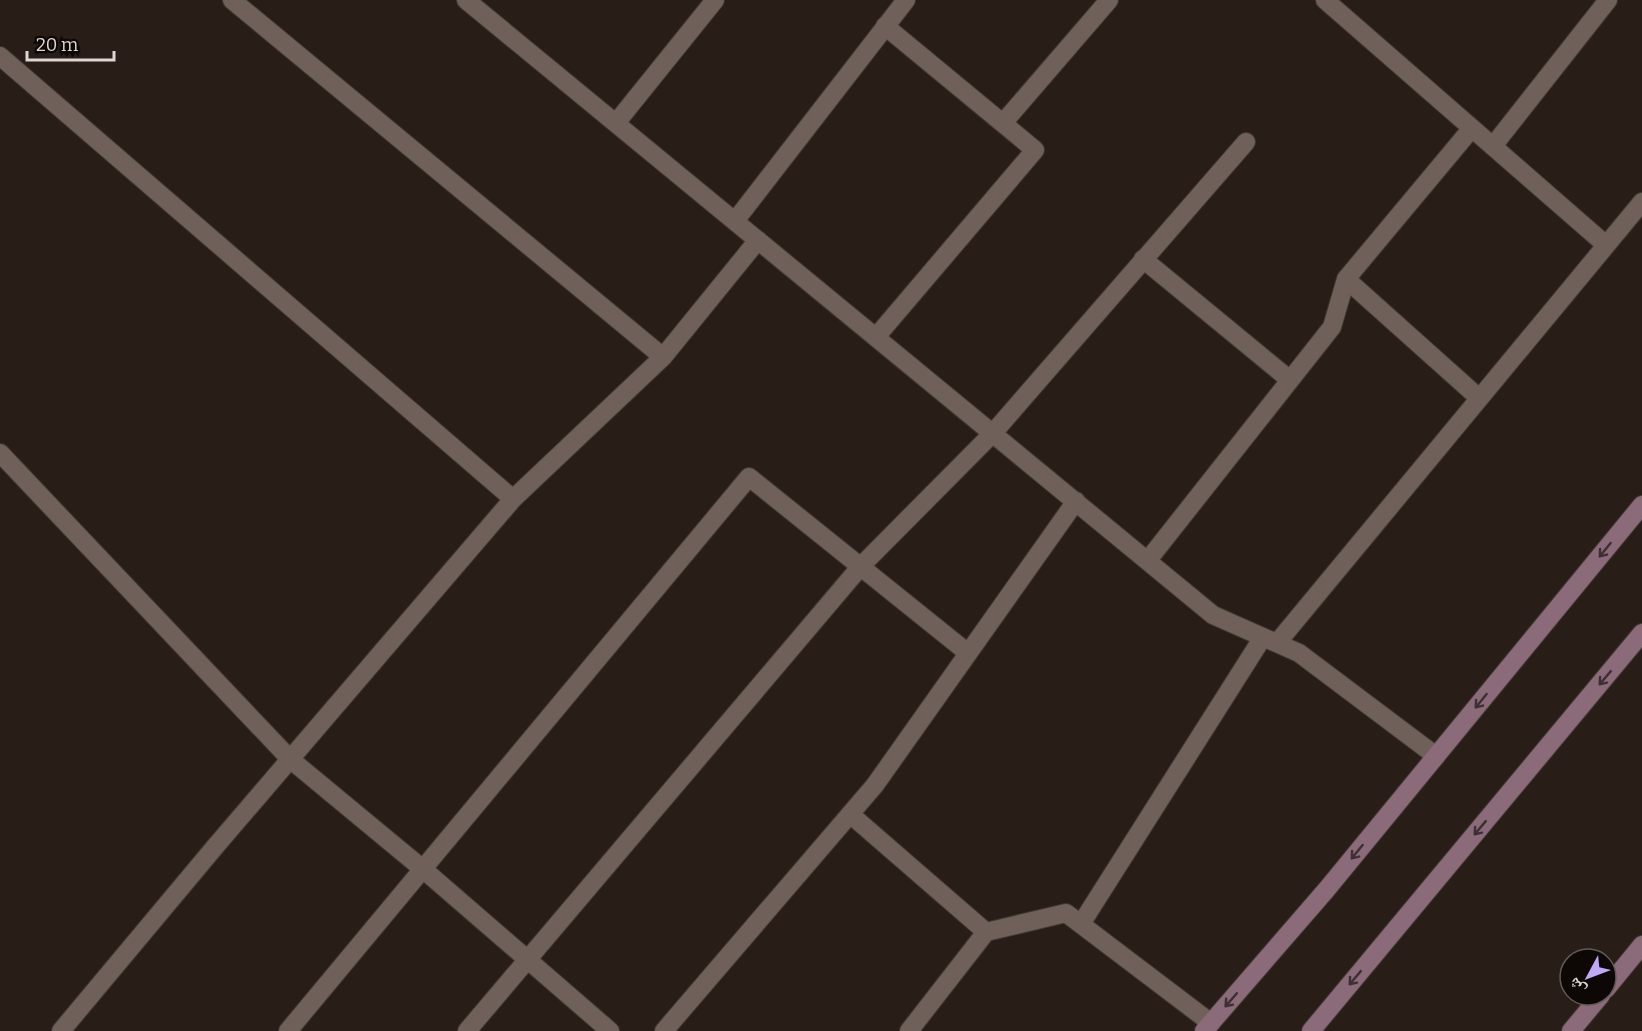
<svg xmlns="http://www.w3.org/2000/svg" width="1642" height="1031" font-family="Bitter,'Noto Naskh Arabic',serif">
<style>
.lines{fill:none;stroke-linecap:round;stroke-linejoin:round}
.street-casing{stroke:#423935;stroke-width:20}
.secondary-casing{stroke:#423935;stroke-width:20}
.street{stroke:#6f615a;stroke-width:18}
.secondary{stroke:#8b6a7a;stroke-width:18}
.oneway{stroke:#3f2f34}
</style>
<rect width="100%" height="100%" fill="#281d17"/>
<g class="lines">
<g class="street-casing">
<path id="street" d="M232,0L663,357
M466,0L1213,615L1299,653L1436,756
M1325,0L1606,245
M0,56L513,499
M616,123L715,0
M1003,123L1109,0
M1493,146L1608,0
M735,221L906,0
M1143,259L1290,380
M1346,279L1479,398
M876,337L1035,150L885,26
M0,453L290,759L424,870L610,1031
M1148,560L1332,327L1346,279L1472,128
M1277,643L1642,202
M850,814L986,932L1066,913L1211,1023
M1081,924L1263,637
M61,1031L214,848L513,499L663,357L758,240
M288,1031L749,477L968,653
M467,1031L861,566L993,433L1246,142
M664,1031L875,785L1076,501
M909,1031L986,932"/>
</g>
<g class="secondary-casing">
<path id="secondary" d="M1606,989L1642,945
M1204,1031L1327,889L1642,505
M1311,1031L1642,633
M1571,1031L1601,995"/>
</g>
<use href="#street" class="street"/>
<use href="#secondary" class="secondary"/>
</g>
<defs><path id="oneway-shaft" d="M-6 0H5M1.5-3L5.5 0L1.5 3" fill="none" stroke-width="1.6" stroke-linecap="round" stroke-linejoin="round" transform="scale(1.5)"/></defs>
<g class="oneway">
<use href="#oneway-shaft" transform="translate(1605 550) rotate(129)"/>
<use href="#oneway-shaft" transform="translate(1605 678) rotate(130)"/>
<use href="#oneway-shaft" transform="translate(1481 701) rotate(129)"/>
<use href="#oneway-shaft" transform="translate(1480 828) rotate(130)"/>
<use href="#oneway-shaft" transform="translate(1357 852) rotate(129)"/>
<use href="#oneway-shaft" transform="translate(1355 978) rotate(130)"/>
<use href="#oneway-shaft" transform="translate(1231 1000) rotate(131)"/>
</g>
<g transform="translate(1588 977) rotate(229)"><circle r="28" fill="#0d0806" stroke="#615a58" stroke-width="1.5"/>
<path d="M0-4.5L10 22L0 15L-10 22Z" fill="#bda9f5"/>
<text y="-9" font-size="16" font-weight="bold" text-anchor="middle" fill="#ded6d2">ش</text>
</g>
<path d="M27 51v9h87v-9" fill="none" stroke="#ded6d2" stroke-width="3"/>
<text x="36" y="51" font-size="18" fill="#ded6d2" stroke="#0d0806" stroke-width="4.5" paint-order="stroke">20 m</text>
</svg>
